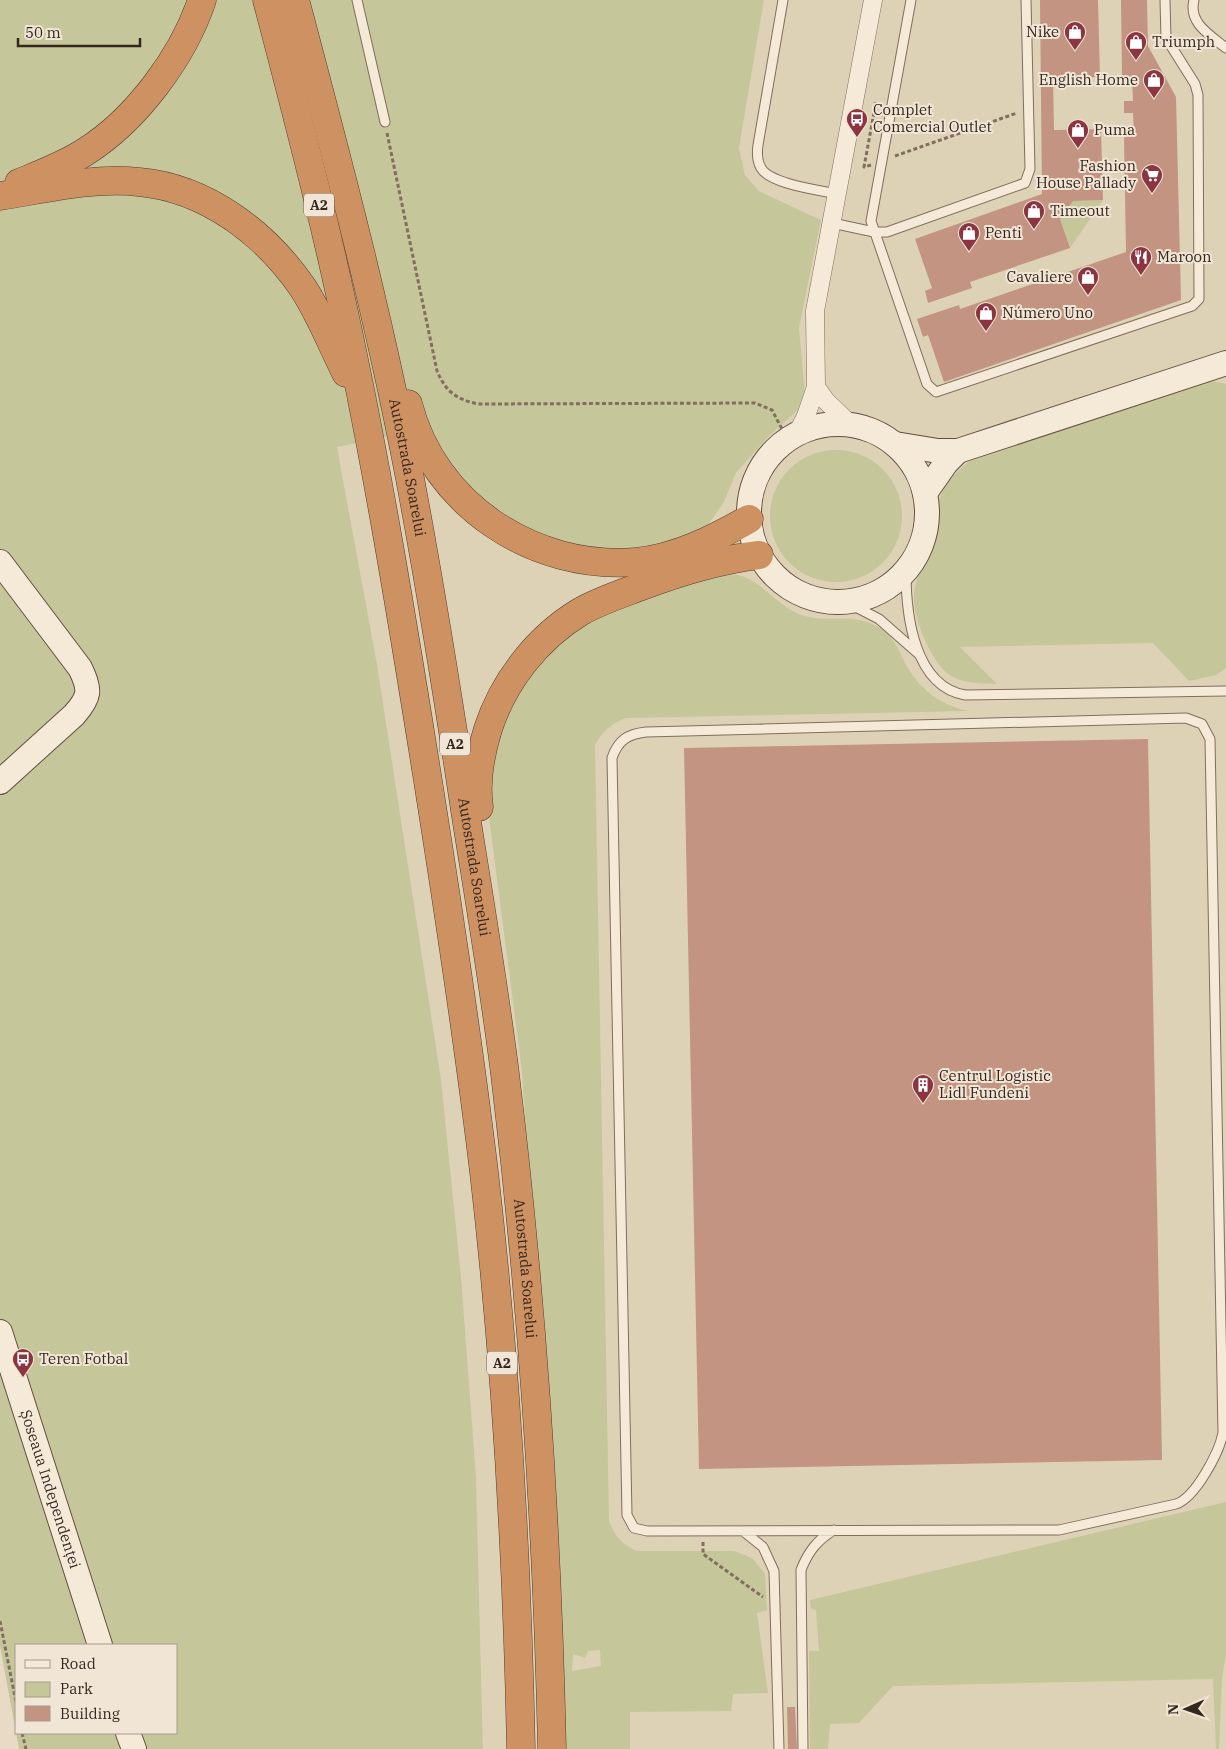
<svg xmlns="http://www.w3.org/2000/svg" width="1226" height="1749" font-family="'IBM Plex Serif',serif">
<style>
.farmland{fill:#ddd2b5}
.green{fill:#c6c69b;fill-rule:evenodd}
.building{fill:#c29481}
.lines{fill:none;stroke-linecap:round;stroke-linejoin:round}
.lane-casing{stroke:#826d5e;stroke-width:11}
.street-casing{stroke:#826d5e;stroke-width:19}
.secondary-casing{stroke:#644e41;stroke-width:26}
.highway-casing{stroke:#503c32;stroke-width:29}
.path{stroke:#826d5e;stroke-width:3;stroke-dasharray:4 2.5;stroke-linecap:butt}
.lane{stroke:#f5e9d8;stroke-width:9}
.street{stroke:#f5e9d8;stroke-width:18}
.secondary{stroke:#f5e9d8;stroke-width:24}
.highway{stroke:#ce9161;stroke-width:28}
.labels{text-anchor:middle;stroke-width:4;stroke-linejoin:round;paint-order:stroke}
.shield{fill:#f1e6d5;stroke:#6d6056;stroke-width:1}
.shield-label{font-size:14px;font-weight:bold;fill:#342720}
.poi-label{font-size:15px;fill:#342720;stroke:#f1e6d5;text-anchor:start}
.street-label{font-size:15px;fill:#342720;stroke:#f1e6d5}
</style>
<rect width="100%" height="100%" fill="#e9dac6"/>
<path class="farmland" d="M764,0H1226V1749H483L476,1476L461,1276L441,1079L377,664L337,447L423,430L724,502L736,473L768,437L798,410L805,393L799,328L821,220L759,191L745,175L739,148Z"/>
<path class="green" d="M0,0H764L739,148L745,175L759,191L821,220L799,328L805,393L798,410L768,437L736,473L724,502L706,528L663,546L620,552L586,550L531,533L500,514L455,477L423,430L337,447L377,664L441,1079L461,1276L476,1476L483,1749H19L0,1646ZM16,1645H176V1733H16Z
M1103,200L1070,248L1060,219L1073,201Z
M1212,381L1226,384V668L1216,675L1189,681L1153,643L960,647L997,684C982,683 967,684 953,677C933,668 911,615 914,593C916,576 925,563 929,547C939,505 933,489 970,461Z
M770 516a66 66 0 1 1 132 0a66 66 0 1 1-132 0Z
M711,573C722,573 734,573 745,577C767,587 781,609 805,616C833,624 855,611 883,630C893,637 899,650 904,661C918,688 938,704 968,711L626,718C611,724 603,730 595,745L609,1521C615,1536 621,1544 637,1551H734L745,1555L753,1559L765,1574L767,1610L757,1613L768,1693L733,1694L731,1711L630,1712V1749H561L559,1642L522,1071L484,779L514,690L575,626ZM600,1650L601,1666L572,1671L573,1654L585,1658L588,1651Z
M1226,1502V1654L1222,1678L1219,1749H1216L1213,1679L893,1686L859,1723L830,1724L828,1749H810L809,1651H819L816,1610L811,1609L810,1600Z"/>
<path class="building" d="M1040,0H1098L1100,77L1053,78L1054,130L1101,129L1103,200L1073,201L1060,219L1070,248L970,282L972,288L928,303L925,291L932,288L915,239L1042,194Z
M1121,0H1147L1148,46L1176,97L1181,300L944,382L928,335L923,337L917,319L959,305L960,309L1126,252L1124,136L1134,135L1133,113H1124V101H1133L1132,77L1122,78Z
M1148,739L1162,1460L699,1469L684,748Z
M787,1707H795L797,1749H788Z"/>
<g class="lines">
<g class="lane-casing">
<path id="lane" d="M357,0L385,122
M783,0L758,145C757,152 757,161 761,168C770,184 819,190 837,194
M911,0L871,221L927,384L936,392L1192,306L1199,299L1198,95L1195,84L1166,38L1165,0
M1194,0C1188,23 1210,35 1226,48
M832,223L874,232H887L1025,183L1030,169L1026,0
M906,572C906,615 914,686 965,695L1226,691
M848,603L879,619L920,655
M1186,718L1202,724L1210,739L1223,1433C1219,1453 1195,1498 1176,1504L1059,1530L647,1531L634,1528L627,1515L612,758C618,740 628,734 646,732Z
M743,1531L763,1547L774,1571L779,1749
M803,1749L801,1570C808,1552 817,1540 834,1530"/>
</g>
<g class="street-casing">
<path id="street" d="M816,387L826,401L851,425
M797,434L806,416L816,387L815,311L873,0"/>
</g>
<g class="secondary-casing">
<g id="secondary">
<circle cx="838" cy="513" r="89"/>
<path d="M895,444L938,451H958L1226,363"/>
<path d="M925,493L946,463L958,451"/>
<path d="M0,562L80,668C91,690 90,697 74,715L0,782"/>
<path id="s1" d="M0,1332L100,1645"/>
<path d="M128,1733L134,1749"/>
</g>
</g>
<g class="highway-casing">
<g id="highway">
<path d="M267,0C292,95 317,189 338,285C374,447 401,612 427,775C448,907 468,1039 484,1172C506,1363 517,1556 521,1749"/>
<path id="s2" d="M295,0C340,169 385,339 416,511C434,610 450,710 465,810C479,898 494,986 505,1074C532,1298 547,1523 552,1749"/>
<path d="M19,183C41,174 65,165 85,152C136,120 183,57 202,0"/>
<path d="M0,196C45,189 93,177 139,182C207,188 266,234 303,288C320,314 332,345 346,373"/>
<path d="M408,404C434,505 533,570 636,562C677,558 714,539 749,519"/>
<path d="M479,807C475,780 480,755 488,729C503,682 537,638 580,612C599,601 621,594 642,586C681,571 718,560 759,555"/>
</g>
</g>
<path class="path" d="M387,133L437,371C446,392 456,399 478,404L755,403L772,410L782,429
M895,156L1017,113
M871,165L864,167L876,102
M703,1542V1554L763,1597
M0,1621L16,1702
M22,1733L26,1749"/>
<use href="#lane" class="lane"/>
<use href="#street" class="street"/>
<use href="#secondary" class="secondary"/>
<use href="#highway" class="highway"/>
</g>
<defs>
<g id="shop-pin" transform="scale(1.125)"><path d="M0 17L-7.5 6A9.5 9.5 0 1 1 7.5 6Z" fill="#8a3540" stroke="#f1e6d5"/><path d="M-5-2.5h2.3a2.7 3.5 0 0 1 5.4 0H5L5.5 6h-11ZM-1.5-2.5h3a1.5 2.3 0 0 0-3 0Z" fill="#fff"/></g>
<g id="bus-pin" transform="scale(1.125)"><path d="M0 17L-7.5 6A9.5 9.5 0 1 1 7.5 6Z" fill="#8a3540" stroke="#f1e6d5"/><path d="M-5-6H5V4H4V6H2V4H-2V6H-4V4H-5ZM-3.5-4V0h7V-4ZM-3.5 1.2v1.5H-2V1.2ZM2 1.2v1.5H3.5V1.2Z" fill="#fff"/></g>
<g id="supermarket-pin" transform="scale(1.125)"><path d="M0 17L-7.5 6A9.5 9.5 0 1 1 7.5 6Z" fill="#8a3540" stroke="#f1e6d5"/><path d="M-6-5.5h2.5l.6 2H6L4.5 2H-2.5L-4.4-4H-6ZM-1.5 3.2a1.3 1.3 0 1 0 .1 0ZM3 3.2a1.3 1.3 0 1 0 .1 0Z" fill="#fff"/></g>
<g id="restaurant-pin" transform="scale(1.125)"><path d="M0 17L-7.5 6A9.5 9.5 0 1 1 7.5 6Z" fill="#8a3540" stroke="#f1e6d5"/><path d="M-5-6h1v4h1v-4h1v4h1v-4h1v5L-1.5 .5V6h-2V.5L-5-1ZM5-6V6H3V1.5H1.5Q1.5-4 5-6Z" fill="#fff"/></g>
<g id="building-pin" transform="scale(1.125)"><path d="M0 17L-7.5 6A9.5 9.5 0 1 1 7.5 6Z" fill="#8a3540" stroke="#f1e6d5"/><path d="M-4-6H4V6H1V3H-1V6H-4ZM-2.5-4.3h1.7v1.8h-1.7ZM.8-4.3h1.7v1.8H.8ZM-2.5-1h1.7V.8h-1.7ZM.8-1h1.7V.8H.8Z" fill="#fff"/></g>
</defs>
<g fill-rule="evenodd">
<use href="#shop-pin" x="1075" y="32"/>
<use href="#shop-pin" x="1136" y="42"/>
<use href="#shop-pin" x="1154" y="80"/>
<use href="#bus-pin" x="857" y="119"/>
<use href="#shop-pin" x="1078" y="130"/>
<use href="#supermarket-pin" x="1152" y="175"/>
<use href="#shop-pin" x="1034" y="211"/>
<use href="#shop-pin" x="969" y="233"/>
<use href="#restaurant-pin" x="1141" y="257"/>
<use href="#shop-pin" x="1088" y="277"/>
<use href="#shop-pin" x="986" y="313"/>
<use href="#building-pin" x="923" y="1085"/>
<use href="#bus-pin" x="23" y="1359"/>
</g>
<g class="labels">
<g class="shield">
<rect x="304" y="193.5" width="30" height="23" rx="4"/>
<rect x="440" y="732.5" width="30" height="23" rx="4"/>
<rect x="487" y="1351.5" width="30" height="23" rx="4"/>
</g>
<g class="shield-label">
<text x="319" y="210">A2</text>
<text x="455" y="749">A2</text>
<text x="502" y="1368">A2</text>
</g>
<g class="poi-label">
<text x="1059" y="37" text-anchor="end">Nike</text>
<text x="1152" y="47">Triumph</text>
<text x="1138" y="85" text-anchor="end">English Home</text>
<text x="873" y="115">Complet<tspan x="873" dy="17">Comercial Outlet</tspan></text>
<text x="1094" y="135">Puma</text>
<text x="1136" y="171" text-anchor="end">Fashion<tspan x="1136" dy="17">House Pallady</tspan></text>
<text x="1050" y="216">Timeout</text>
<text x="985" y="238">Penti</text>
<text x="1157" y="262">Maroon</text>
<text x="1072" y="282" text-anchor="end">Cavaliere</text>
<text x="1002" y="318">Número Uno</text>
<text x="939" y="1081">Centrul Logistic<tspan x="939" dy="17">Lidl Fundeni</tspan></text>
<text x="39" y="1364">Teren Fotbal</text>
</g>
<g class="street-label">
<text dy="5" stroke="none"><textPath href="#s2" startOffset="481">Autostrada Soarelui</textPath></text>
<text dy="5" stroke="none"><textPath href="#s2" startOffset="886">Autostrada Soarelui</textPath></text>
<text dy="5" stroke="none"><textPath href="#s2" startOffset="1291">Autostrada Soarelui</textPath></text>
<text dy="5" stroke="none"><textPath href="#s1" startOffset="165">Șoseaua Independenței</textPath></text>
</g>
</g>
<rect x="15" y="1644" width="162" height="90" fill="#f1e6d5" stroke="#a59a8d"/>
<rect x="25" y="1660" width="25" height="8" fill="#f5e9d8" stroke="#a59a8d"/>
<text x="60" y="1669" font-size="15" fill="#342720">Road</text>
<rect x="25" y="1682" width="25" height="15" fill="#c6c69b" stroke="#a59a8d"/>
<text x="60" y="1694" font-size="15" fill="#342720">Park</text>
<rect x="25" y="1706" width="25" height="15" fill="#c29481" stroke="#a59a8d"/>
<text x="60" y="1719" font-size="15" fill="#342720">Building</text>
<g transform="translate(1186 1709) rotate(268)" stroke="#f1e6d5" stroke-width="4" paint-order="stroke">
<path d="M0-4L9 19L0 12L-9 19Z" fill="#342720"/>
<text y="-8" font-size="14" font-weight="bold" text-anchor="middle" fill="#342720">N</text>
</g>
<path d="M18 38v8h122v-8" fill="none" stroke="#342720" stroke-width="2.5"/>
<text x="25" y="38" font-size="15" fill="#342720" stroke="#f1e6d5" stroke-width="4" paint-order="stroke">50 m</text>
</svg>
